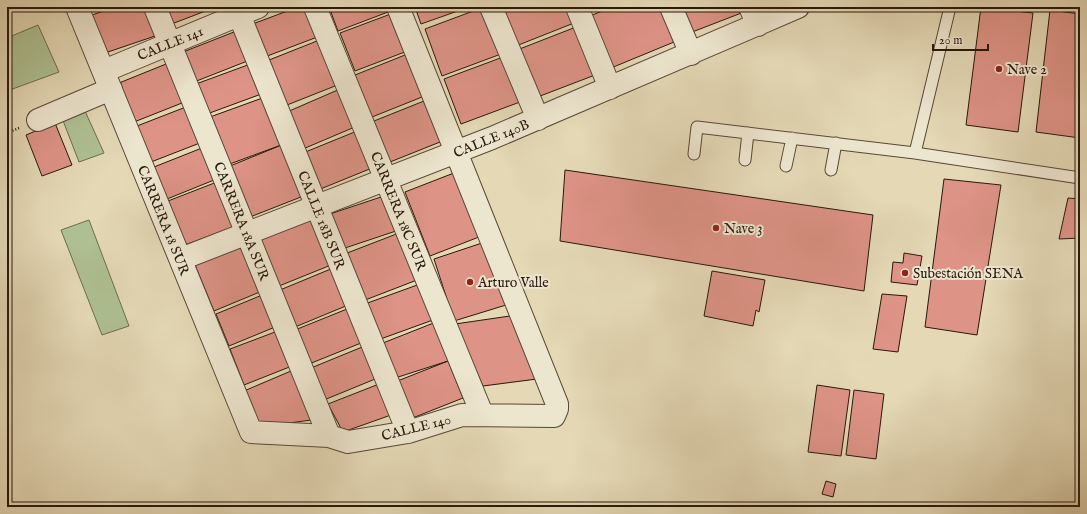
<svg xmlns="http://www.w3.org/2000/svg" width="1087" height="514" font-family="'IM FELL English',serif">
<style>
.green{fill:#aec092;stroke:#6c6c4f}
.building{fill:#dd9386;stroke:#29180c}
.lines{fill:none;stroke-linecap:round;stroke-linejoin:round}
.service-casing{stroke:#584836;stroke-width:13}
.minor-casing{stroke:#584836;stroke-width:24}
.path{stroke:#29180c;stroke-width:2.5;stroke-dasharray:1 2;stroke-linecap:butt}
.service{stroke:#ede6cf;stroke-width:11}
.minor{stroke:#ede6cf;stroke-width:22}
.poi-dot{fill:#8f2418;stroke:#ede6cf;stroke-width:1.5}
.labels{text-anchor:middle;stroke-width:4;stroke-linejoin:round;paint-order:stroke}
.street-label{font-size:14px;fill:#29180c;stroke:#ede6cf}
.poi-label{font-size:14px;fill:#29180c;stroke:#ede6cf;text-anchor:start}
</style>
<rect width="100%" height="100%" fill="#e4d8b5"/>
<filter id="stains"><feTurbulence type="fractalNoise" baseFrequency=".005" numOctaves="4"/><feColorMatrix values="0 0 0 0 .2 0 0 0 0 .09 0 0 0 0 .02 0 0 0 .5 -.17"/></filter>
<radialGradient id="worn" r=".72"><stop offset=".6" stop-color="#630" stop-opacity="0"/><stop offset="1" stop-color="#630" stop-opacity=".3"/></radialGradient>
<path class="green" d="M38,25L59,72L7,91V38Z
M85,111L104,153L79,162L62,118Z
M89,220L129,326L102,335L61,230Z"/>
<path class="building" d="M88,7H104L90,12Z
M115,7H148L158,35L105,53L92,15Z
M162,7H216L169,25Z
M298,7H309L320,36L262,58L250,25Z
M329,7H395L396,9L338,31Z
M415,7H469L421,24Z
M484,7L501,54L442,76L425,29Z
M501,7H568L574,23L516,46Z
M586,7H603L589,13Z
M612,7H660L674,42L611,68L590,16Z
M676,7H742L744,12L687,34Z
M981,7L1033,13L1018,132L966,125Z
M1050,10L1080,14V138L1036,132Z
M396,12L410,50L355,71L340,33Z
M576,27L595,75L535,98L517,50Z
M239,30L250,60L194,82L183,52Z
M322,39L340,84L282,107L264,62Z
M410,53L427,95L372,117L355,75Z
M503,57L520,102L461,124L444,79Z
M171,62L187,101L134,122L119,83Z
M253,63L264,93L207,114L196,84Z
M340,89L357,126L303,149L287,112Z
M268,96L284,144L227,165L210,117Z
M429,99L445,140L390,162L374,121Z
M191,105L205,141L151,162L137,126Z
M55,123L72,165L42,176L26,135Z
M357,131L372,168L318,190L303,153Z
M284,144L306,195L250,217L230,166Z
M207,146L219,178L167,199L154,167Z
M565,170L873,215L864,291L560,241Z
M459,171L484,235L430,256L405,192Z
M944,179L1001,185L977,335L925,327Z
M222,180L239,225L185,245L168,201Z
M387,195L399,230L342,249L330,214Z
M1068,198L1080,199V238L1059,239Z
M317,216L336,263L279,286L261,239Z
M399,233L417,280L360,302L342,255Z
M485,242L506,305L454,321L434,259Z
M247,243L267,289L214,311L195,265Z
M904,253L922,256L917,285L891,282L893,262L903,263Z
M338,266L353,303L295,327L280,290Z
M712,271L765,280L759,312L756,310L753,326L704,316Z
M420,284L433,320L375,341L362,305Z
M267,293L280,325L229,346L216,314Z
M882,294L907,296L898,352L873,349Z
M352,307L366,341L309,364L295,330Z
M510,316L537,379L483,386L455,324Z
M436,322L448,361L392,379L378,345Z
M283,329L297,364L244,385L230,349Z
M367,345L380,377L324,400L311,368Z
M448,361L463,398L410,419L395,382Z
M298,368L319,419L259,427L244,391Z
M379,384L391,415L343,432L328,404Z
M817,385L850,390L841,456L808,452Z
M854,390L884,394L876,459L846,455Z
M826,481L836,484L833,497L822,494Z"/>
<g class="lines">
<g class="service-casing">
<path id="service" d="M915,153L950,7
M694,154L697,127L915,153L1080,178
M745,160L748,133
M786,166L792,138
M831,170L836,143"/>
</g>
<g class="minor-casing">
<path id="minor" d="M77,7L251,432L329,436L348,442L408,432L462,415L554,416L557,409V404L398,7
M155,7L329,436
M236,7L408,432
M315,7L482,414
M491,7L538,119
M577,7L610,88
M671,7L691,54
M750,7L758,25
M104,71L258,7
M38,120L111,89
M181,259L492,138L798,7"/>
</g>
<path class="path" d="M7,133L19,128"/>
<use href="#service" class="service"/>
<use href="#minor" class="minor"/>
</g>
<g class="poi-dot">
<circle cx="999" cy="69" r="4"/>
<circle cx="716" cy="228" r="4"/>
<circle cx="905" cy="273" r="4"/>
<circle cx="470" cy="282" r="4"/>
</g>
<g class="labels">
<g class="street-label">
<text transform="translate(170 43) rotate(-22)" y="5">CALLE 141</text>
<text transform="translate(491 138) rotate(-22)" y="5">CALLE 140B</text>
<text transform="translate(399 211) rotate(68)" y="5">CARRERA 18C SUR</text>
<text transform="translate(164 220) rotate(68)" y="5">CARRERA 18 SUR</text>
<text transform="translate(322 220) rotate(68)" y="5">CALLE 18B SUR</text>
<text transform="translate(242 221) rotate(68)" y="5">CARRERA 18A SUR</text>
<text transform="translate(416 427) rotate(-14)" y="5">CALLE 140</text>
</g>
<g class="poi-label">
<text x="1007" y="74">Nave 2</text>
<text x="724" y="233">Nave 3</text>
<text x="913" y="278">Subestación SENA</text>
<text x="478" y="287">Arturo Valle</text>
</g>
</g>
<rect width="1087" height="514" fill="none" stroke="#e4d8b5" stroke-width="24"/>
<rect x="8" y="8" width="1071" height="498" fill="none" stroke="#29180c" stroke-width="2"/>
<rect x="12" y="12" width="1063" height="490" fill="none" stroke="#29180c"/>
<path d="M933 44v6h55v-6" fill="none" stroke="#29180c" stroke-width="2"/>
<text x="939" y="44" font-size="12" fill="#29180c" stroke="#ede6cf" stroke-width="3" paint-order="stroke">20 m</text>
<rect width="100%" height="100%" filter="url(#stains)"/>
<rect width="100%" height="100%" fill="url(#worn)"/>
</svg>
